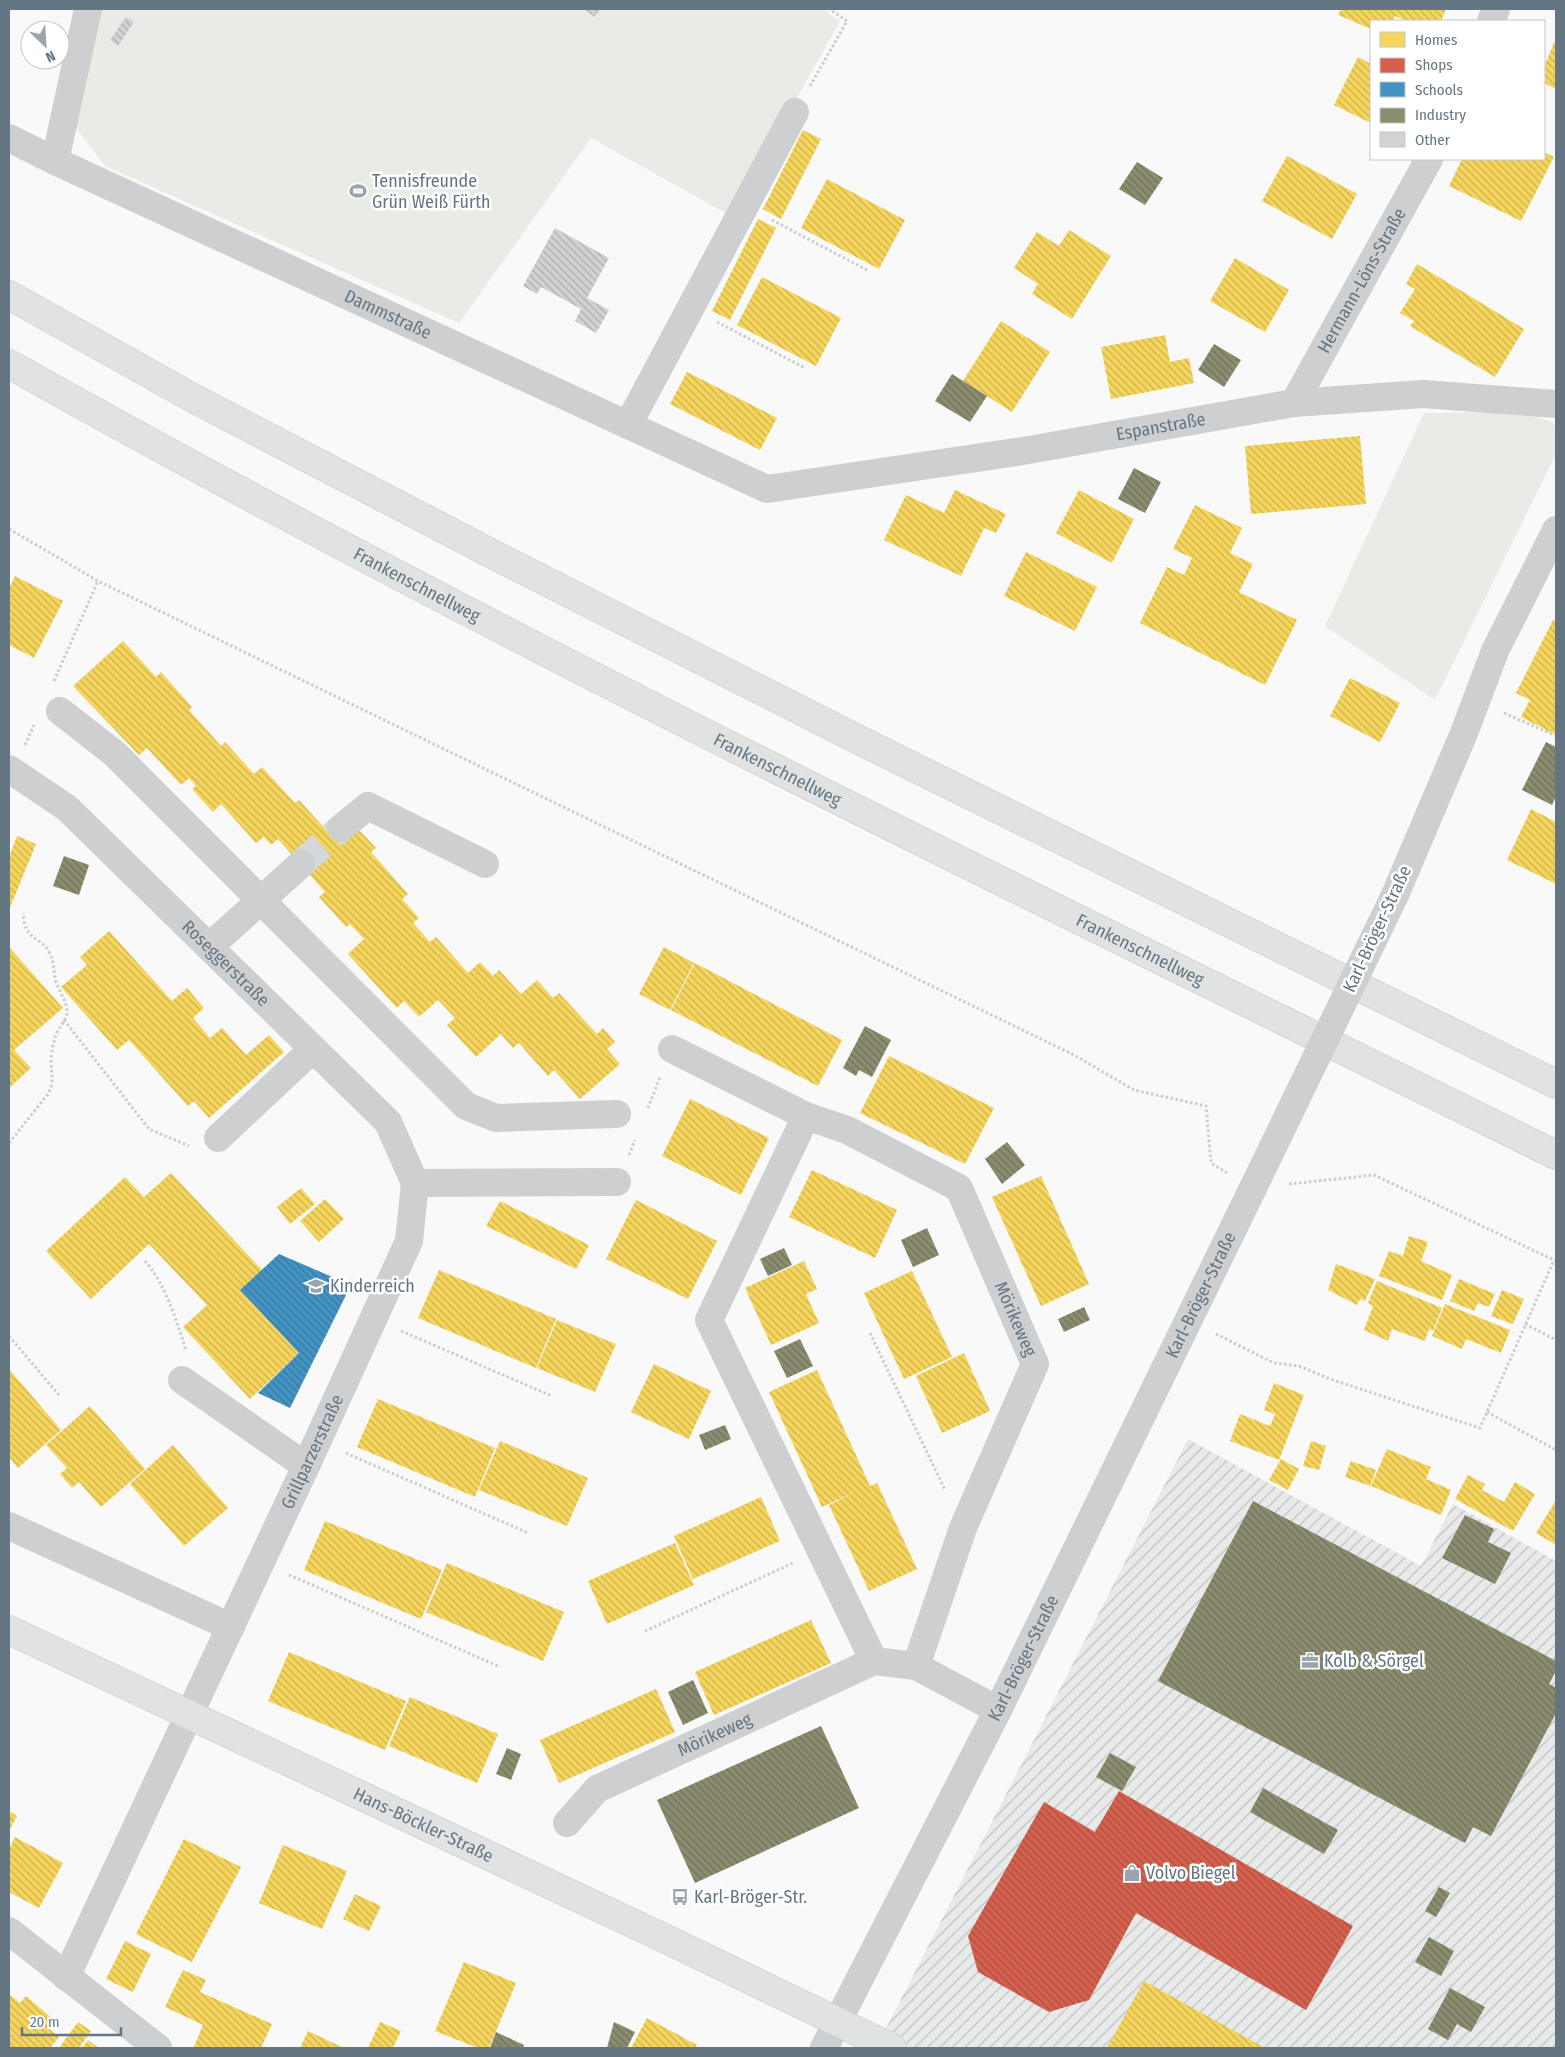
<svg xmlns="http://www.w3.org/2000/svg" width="1565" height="2057" font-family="'Fira Sans Condensed',sans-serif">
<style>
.industrial{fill:url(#industrial-furrows)}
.green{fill:#e8ebe6}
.homes{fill:url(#homes-back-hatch)}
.shops{fill:url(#shops-back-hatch)}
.schools{fill:url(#schools-back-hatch)}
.industry{fill:url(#industry-back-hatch)}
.building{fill:url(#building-back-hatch)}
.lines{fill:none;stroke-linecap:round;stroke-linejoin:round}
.minor-tunnel{stroke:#d4d8dc;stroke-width:28;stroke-dasharray:28 14;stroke-linecap:butt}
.major-casing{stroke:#d5d6d7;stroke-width:30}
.highway-casing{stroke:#d5d6d6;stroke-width:30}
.path{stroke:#cbcccd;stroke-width:3;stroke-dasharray:2.5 2.5;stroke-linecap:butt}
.minor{stroke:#cecfd0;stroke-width:28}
.major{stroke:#e1e2e2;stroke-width:28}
.highway{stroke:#e1e2e2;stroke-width:28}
.minor-bridge{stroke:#cecfd0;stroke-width:28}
.labels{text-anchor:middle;stroke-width:5;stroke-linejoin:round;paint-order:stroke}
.poi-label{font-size:18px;fill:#657683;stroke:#fff;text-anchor:start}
.street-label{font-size:18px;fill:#657683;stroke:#fff}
</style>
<defs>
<pattern id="industrial-furrows" width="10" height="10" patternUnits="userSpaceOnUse" patternTransform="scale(1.25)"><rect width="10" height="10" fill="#e8e9e9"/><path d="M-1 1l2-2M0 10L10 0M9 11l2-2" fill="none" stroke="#c0c1c2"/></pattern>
<pattern id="homes-back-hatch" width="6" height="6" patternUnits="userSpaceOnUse" patternTransform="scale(1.25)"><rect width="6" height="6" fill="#f6d55c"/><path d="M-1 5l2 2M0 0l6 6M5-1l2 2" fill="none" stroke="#cbb151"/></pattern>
<pattern id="shops-back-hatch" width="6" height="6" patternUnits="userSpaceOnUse" patternTransform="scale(1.25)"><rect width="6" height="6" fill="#d6604d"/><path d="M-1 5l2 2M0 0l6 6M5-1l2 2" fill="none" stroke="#a85144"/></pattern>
<pattern id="schools-back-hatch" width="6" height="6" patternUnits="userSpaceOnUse" patternTransform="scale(1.25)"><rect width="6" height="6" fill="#4393c3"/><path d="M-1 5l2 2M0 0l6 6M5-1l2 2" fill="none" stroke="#3a779c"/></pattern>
<pattern id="industry-back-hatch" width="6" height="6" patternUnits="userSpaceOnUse" patternTransform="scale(1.25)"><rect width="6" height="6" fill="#8c8c6e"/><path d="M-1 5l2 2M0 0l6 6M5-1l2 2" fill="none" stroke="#70725c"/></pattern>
<pattern id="building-back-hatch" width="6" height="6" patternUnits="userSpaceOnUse" patternTransform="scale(1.25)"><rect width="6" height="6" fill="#d0d2d3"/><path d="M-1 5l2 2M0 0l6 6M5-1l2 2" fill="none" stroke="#acafb1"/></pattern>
</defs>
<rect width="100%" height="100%" fill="#f9f9f9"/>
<path class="industrial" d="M1188,1439L1421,1566L1453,1504L1556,1561V2048H876Z"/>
<path class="green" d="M99,9H823L840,21L731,216L591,138L459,323L105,166L73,124Z
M1490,412L1538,417L1553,422L1556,429V454L1435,700L1325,626L1424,413Z"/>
<path class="homes" d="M1341,9H1446L1441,21H1407L1395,16L1393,21H1371V29L1338,15Z
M1556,38V89L1544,83V67Z
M1358,57L1371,64V123L1334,105Z
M803,130L821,139L781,219L763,209Z
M1544,152L1554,157L1521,221L1449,186L1462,159H1544Z
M1287,156L1357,194L1332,239L1262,201Z
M827,179L905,220L879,269L801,228Z
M758,219L776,228L730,320L712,311Z
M1069,230L1111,256L1072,319L1032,294L1038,284L1014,268L1037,232L1059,246Z
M1235,258L1289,290L1265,332L1210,301Z
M1417,264L1524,329L1495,377L1410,326L1414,321L1400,313L1415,289L1406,284Z
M762,277L841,318L816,366L737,325Z
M1001,321L1050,352L1012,412L963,381Z
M1165,335L1170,362L1189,358L1194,383L1111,399L1101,347Z
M687,372L777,418L760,450L670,404Z
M1360,436L1366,504L1251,514L1245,446Z
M955,490L1006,514L996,533L984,528L961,576L884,540L906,495L944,513Z
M1079,490L1134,519L1112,563L1056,533Z
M1195,505L1242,528L1230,553L1253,564L1239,592L1297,620L1265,685L1140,623L1167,567L1184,575L1192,558L1173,549Z
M1026,552L1097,587L1075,631L1004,596Z
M15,576L63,601L34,658L9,645V589Z
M1553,620L1556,621V735L1521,717L1530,700L1516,693Z
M123,641L156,677L161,672L192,707L189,710L221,746L225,742L254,774L262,767L295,803L299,800L328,832L359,830L376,848L371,852L408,894L402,899L419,918L413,923L430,942L436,937L468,973L480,962L493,976L499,970L521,994L537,980L553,998L559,993L597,1034L603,1028L615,1042L607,1049L620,1064L580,1099L554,1070L548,1076L519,1043L513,1048L501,1034L476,1057L447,1025L455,1018L438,1000L419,1017L404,1001L397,1008L348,954L364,939L350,924L346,927L319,897L325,892L278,839L271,845L264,837L256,843L221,804L213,812L192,789L196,786L189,778L181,785L147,748L139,755L73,686Z
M1350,678L1400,703L1380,742L1330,716Z
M1531,809L1556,822V884L1507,860Z
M17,836L36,844L9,910V857Z
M109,931L172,1001L187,988L204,1008L193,1018L210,1038L222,1028L246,1055L269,1035L284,1052L209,1118L194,1101L188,1106L129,1040L117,1050L61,987L87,965L80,957Z
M664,947L694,963L670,1010L639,994Z
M10,948L63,1008L14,1050L31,1068L9,1088Z
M695,963L842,1040L818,1086L671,1010Z
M889,1056L994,1108L965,1164L860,1113Z
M690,1099L769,1138L741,1195L662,1156Z
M812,1170L897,1210L875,1258L789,1217Z
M171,1173L262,1270L240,1290L299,1353L250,1399L183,1327L207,1305L149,1244L91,1299L46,1251L125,1177L144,1197Z
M1041,1176L1089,1284L1041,1306L992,1197Z
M301,1188L315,1204L290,1224L277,1207Z
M325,1199L344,1219L319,1242L300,1221Z
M636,1200L717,1241L688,1299L606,1259Z
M500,1201L589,1245L576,1269L486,1226Z
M1409,1236L1428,1242L1421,1261L1452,1275L1442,1300L1379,1276L1389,1251L1403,1256Z
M804,1261L817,1289L806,1294L819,1323L771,1345L745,1288Z
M1336,1264L1375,1279L1365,1301L1360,1299L1357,1305L1328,1290Z
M439,1270L556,1319L536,1368L418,1318Z
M912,1271L952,1357L904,1379L864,1293Z
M1459,1279L1495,1294L1489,1307L1478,1303L1474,1311L1450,1301Z
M1377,1281L1442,1308L1433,1331L1429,1329L1425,1341L1392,1329L1388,1341L1364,1330L1373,1306L1368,1303Z
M1502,1290L1524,1299L1513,1324L1491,1316Z
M1445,1304L1510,1330L1501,1353L1466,1339L1462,1349L1432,1336Z
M557,1320L616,1344L595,1392L537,1368Z
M964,1353L990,1411L942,1433L916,1376Z
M654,1364L711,1391L689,1439L631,1412Z
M9,1369L61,1430L18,1468L9,1457Z
M817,1370L870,1486L877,1483L917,1569L869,1591L829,1505L857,1491L822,1507L769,1392Z
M1274,1383L1304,1395L1279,1460L1230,1441L1240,1414L1270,1426L1275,1414L1264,1410Z
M378,1399L495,1448L475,1497L357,1447Z
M90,1406L145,1469L101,1507L79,1482L72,1488L60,1474L67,1468L46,1445Z
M500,1441L588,1478L567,1526L479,1490Z
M1311,1441L1326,1446L1319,1470L1303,1466Z
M173,1445L228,1508L184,1546L130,1484Z
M1387,1449L1431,1467L1426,1479L1451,1490L1441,1515L1371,1486Z
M1281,1459L1299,1469L1288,1490L1269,1480Z
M1351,1461L1376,1470L1370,1486L1345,1477Z
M1468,1475L1485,1484L1482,1490L1504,1502L1515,1482L1535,1494L1513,1531L1455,1499Z
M761,1497L780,1541L693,1579L674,1536Z
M1556,1500V1545L1536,1533Z
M325,1521L442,1570L421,1619L304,1570Z
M675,1543L694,1585L607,1624L588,1581Z
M447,1563L564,1612L543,1661L426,1612Z
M811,1620L831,1663L714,1715L695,1672Z
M289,1652L406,1701L385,1750L268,1701Z
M656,1689L675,1732L559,1783L540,1740Z
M410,1697L498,1734L477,1783L389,1746Z
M9,1811L17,1816L9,1831Z
M15,1837L63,1863L39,1908L9,1892V1849Z
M184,1839L241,1867L192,1962L136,1934Z
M283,1845L347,1871L322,1929L259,1903Z
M355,1894L381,1906L369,1931L343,1919Z
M125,1941L151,1954L133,1992L106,1979Z
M464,1962L516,1983L489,2048H478L435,2031Z
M183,1970L206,1980L200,1992L272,2024L261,2048L194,2047L203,2025L165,2007Z
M1144,1981L1265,2048H1107Z
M9,1994L20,2003L26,1996L53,2019L47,2027L59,2037L50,2048H9Z
M647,2018L697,2045L695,2048H631Z
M78,2022L91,2031L79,2048H59Z
M380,2022L401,2031L393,2048H368Z
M308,2031L344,2048H300Z
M88,2040L99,2048H82Z"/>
<path class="shops" d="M1119,1791L1353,1926L1306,2010L1136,1913L1089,2000L1049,2012L978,1972L968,1936L1044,1802L1095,1832Z"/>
<path class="schools" d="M279,1254L351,1285L290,1408L258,1393L299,1353L240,1290Z"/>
<path class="industry" d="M1137,162L1163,178L1145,205L1119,189Z
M1214,344L1241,360L1224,387L1198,370Z
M952,374L987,396L970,422L935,401Z
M1134,468L1161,482L1145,513L1118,499Z
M1546,742L1556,747V796L1552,805L1522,790Z
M64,856L89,865L79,895L53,886Z
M865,1026L891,1040L872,1077L859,1070L856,1076L843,1068Z
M1007,1142L1025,1165L1002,1184L985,1159Z
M927,1228L939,1255L913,1267L901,1240Z
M784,1248L792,1265L768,1276L760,1259Z
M1084,1307L1090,1320L1064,1332L1058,1319Z
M800,1339L813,1366L787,1378L774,1351Z
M725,1425L731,1439L705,1450L699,1435Z
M1253,1501L1556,1661V1671L1549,1684L1556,1688V1713L1491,1836L1473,1827L1465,1843L1158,1681Z
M1465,1515L1494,1529L1488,1542L1511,1553L1495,1584L1442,1558Z
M693,1680L708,1713L683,1725L668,1692Z
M821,1726L859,1808L695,1883L657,1800Z
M507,1748L521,1754L511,1780L496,1774Z
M1110,1753L1136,1767L1122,1791L1096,1777Z
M1263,1788L1338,1830L1324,1854L1250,1812Z
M1439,1887L1450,1893L1436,1917L1425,1911Z
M1429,1937L1454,1951L1441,1976L1415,1962Z
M1450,1988L1485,2007L1471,2032L1457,2024L1448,2040L1428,2029Z
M614,2022L635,2032L627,2048H607Z
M496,2032L524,2045L523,2048H490Z"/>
<path class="building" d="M583,9H600L595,17Z
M126,17L134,22L118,46L110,40Z
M555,228L609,258L587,298L609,310L596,333L575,321L581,309L541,287L537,294L523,286Z"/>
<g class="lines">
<path class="minor-tunnel" d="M301,864L341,828"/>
<g class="major-casing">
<g id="major">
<path id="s8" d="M9,1630L666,1939L892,2048"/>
</g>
</g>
<g class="highway-casing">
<g id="highway">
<path d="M9,295L193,398L500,558L867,744L1556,1084"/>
<path id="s9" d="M9,364C514,648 1037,898 1556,1155"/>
</g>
</g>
<path class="path" d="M810,86L847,21L829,9
M772,220L867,270
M717,322L805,368
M9,529L98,581L1074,1055L1134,1090L1206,1106L1211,1163L1227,1173
M54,681L98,581
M1504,713L1556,736
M25,745L34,725
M64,1020L149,1129L189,1146
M648,1108L660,1077
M9,1143L48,1094C55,1081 51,1074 51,1061C51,1054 53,1045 55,1038C57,1028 68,1020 67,1010C66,1000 59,991 56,982C53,972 55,962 49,952C40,935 25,942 23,913
M629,1155L635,1140
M1289,1184L1374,1175L1556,1261
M145,1261C165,1283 177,1322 186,1350
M1525,1324L1556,1340
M401,1331L552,1396
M870,1333L945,1490
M1216,1334L1274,1363L1299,1366L1330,1379L1480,1428L1554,1260
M9,1336L59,1395
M1487,1412L1556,1450
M346,1453L528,1533
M289,1575L500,1667
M645,1631L793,1563"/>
<g class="minor">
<path d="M1491,21L1496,9"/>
<path id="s1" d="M9,138L55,161L767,489L1023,451L1294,403L1423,394L1556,404"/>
<path d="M55,161L88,9"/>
<path id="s2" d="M1294,403L1429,159"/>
<path d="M628,425L795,112"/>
<path d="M60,711L115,754L466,1106L496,1118L617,1114"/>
<path id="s3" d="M9,769L67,808L388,1122L415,1183"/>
<path d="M341,828L368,806L485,864"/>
<path d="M1395,895L1464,733L1495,651L1556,530"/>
<path d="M209,947L301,864"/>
<path id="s4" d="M672,1049L806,1116L847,1130L959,1188L1035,1364L963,1528L916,1666"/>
<path d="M806,1116L709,1320L874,1661"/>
<path d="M218,1138L313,1049"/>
<path d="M415,1183L617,1182"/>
<path d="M182,1380L306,1466"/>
<path d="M9,1526L231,1627"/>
<path id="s5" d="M567,1823L597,1789L874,1661L916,1666L998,1710"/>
<path d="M9,1931L158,2048"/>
<path id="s6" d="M66,1977L306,1466L409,1241L415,1183"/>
<path id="s7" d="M824,2048L998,1710L1253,1188"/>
</g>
<use href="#major" class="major"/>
<use href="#highway" class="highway"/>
<path class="minor-bridge" d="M1253,1188L1395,895"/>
</g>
<defs>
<g id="stadium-bare" transform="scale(1.35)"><path d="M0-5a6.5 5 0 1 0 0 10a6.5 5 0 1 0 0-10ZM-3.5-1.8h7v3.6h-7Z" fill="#99a4ac" stroke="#fff" stroke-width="2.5" paint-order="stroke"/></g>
<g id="school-bare" transform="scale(1.35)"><path d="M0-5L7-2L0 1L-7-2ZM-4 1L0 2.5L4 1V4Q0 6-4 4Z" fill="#99a4ac" stroke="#fff" stroke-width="2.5" paint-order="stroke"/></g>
<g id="office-bare" transform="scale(1.35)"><path d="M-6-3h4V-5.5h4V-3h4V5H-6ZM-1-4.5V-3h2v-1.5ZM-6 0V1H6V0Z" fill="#99a4ac" stroke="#fff" stroke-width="2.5" paint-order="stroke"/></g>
<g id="shop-bare" transform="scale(1.35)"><path d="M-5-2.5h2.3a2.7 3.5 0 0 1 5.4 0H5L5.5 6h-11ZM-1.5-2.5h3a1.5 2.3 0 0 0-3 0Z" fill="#99a4ac" stroke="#fff" stroke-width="2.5" paint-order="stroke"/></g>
<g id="bus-bare" transform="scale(1.35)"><path d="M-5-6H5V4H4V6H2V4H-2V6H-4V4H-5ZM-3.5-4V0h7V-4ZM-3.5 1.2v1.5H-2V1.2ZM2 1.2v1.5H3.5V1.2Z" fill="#99a4ac" stroke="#fff" stroke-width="2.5" paint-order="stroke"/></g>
</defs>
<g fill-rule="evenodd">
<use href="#stadium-bare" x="358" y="191"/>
<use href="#school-bare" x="316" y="1286"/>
<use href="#office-bare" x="1310" y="1661"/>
<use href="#shop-bare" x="1132" y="1873"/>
<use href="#bus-bare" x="680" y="1897"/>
</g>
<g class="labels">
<g class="poi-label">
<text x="372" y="187">Tennisfreunde<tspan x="372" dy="21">Grün Weiß Fürth</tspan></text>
<text x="330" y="1292">Kinderreich</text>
<text x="1324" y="1667">Kolb &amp; Sörgel</text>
<text x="1146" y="1879">Volvo Biegel</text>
<text x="694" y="1903">Karl-Bröger-Str.</text>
</g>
<g class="street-label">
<text dy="6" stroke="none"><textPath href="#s2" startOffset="140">Hermann-Löns-Straße</textPath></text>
<text dy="6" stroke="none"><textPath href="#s1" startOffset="418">Dammstraße</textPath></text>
<text dy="6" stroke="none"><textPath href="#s1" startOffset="1234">Espanstraße</textPath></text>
<text dy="6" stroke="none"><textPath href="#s9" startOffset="464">Frankenschnellweg</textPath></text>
<text dy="6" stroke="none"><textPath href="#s9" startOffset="869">Frankenschnellweg</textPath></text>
<text transform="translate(1377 929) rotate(-65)" y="6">Karl-Bröger-Straße</text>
<text dy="6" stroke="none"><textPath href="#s9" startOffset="1274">Frankenschnellweg</textPath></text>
<text dy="6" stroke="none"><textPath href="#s3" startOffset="292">Roseggerstraße</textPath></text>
<text dy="6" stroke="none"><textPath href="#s7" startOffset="842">Karl-Bröger-Straße</textPath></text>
<text dy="6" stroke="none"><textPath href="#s4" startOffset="462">Mörikeweg</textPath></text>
<text dy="6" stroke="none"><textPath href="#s6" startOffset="580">Grillparzerstraße</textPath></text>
<text dy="6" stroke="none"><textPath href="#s7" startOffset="438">Karl-Bröger-Straße</textPath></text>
<text dy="6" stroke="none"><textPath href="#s5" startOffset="175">Mörikeweg</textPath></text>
<text dy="6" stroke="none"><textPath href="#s8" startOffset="458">Hans-Böckler-Straße</textPath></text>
</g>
</g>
<rect width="1565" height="2057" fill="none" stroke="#657683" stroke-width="20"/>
<rect x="1370" y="20" width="175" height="140" fill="#ffffff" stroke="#c1c8cd"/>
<rect x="1380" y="32" width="25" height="15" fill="#f6d55c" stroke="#c1c8cd"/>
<text x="1415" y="45" font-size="15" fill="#657683">Homes</text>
<rect x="1380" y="58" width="25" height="15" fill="#d6604d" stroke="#c1c8cd"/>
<text x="1415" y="70" font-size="15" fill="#657683">Shops</text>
<rect x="1380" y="82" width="25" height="15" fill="#4393c3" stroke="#c1c8cd"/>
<text x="1415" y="95" font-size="15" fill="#657683">Schools</text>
<rect x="1380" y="108" width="25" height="15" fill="#8c8c6e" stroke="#c1c8cd"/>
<text x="1415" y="120" font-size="15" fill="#657683">Industry</text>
<rect x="1380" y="132" width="25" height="15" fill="#d0d2d3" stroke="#c1c8cd"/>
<text x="1415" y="145" font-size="15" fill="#657683">Other</text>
<g transform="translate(45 45) rotate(155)"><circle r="24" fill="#ffffff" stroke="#c1c8cd"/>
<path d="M0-4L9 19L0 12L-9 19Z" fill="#99a4ac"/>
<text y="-8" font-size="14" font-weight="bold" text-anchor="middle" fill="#657683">N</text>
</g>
<path d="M22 2027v8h99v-8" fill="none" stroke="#657683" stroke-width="2.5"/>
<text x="30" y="2027" font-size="15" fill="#657683" stroke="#ffffff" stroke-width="4" paint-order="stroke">20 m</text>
</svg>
